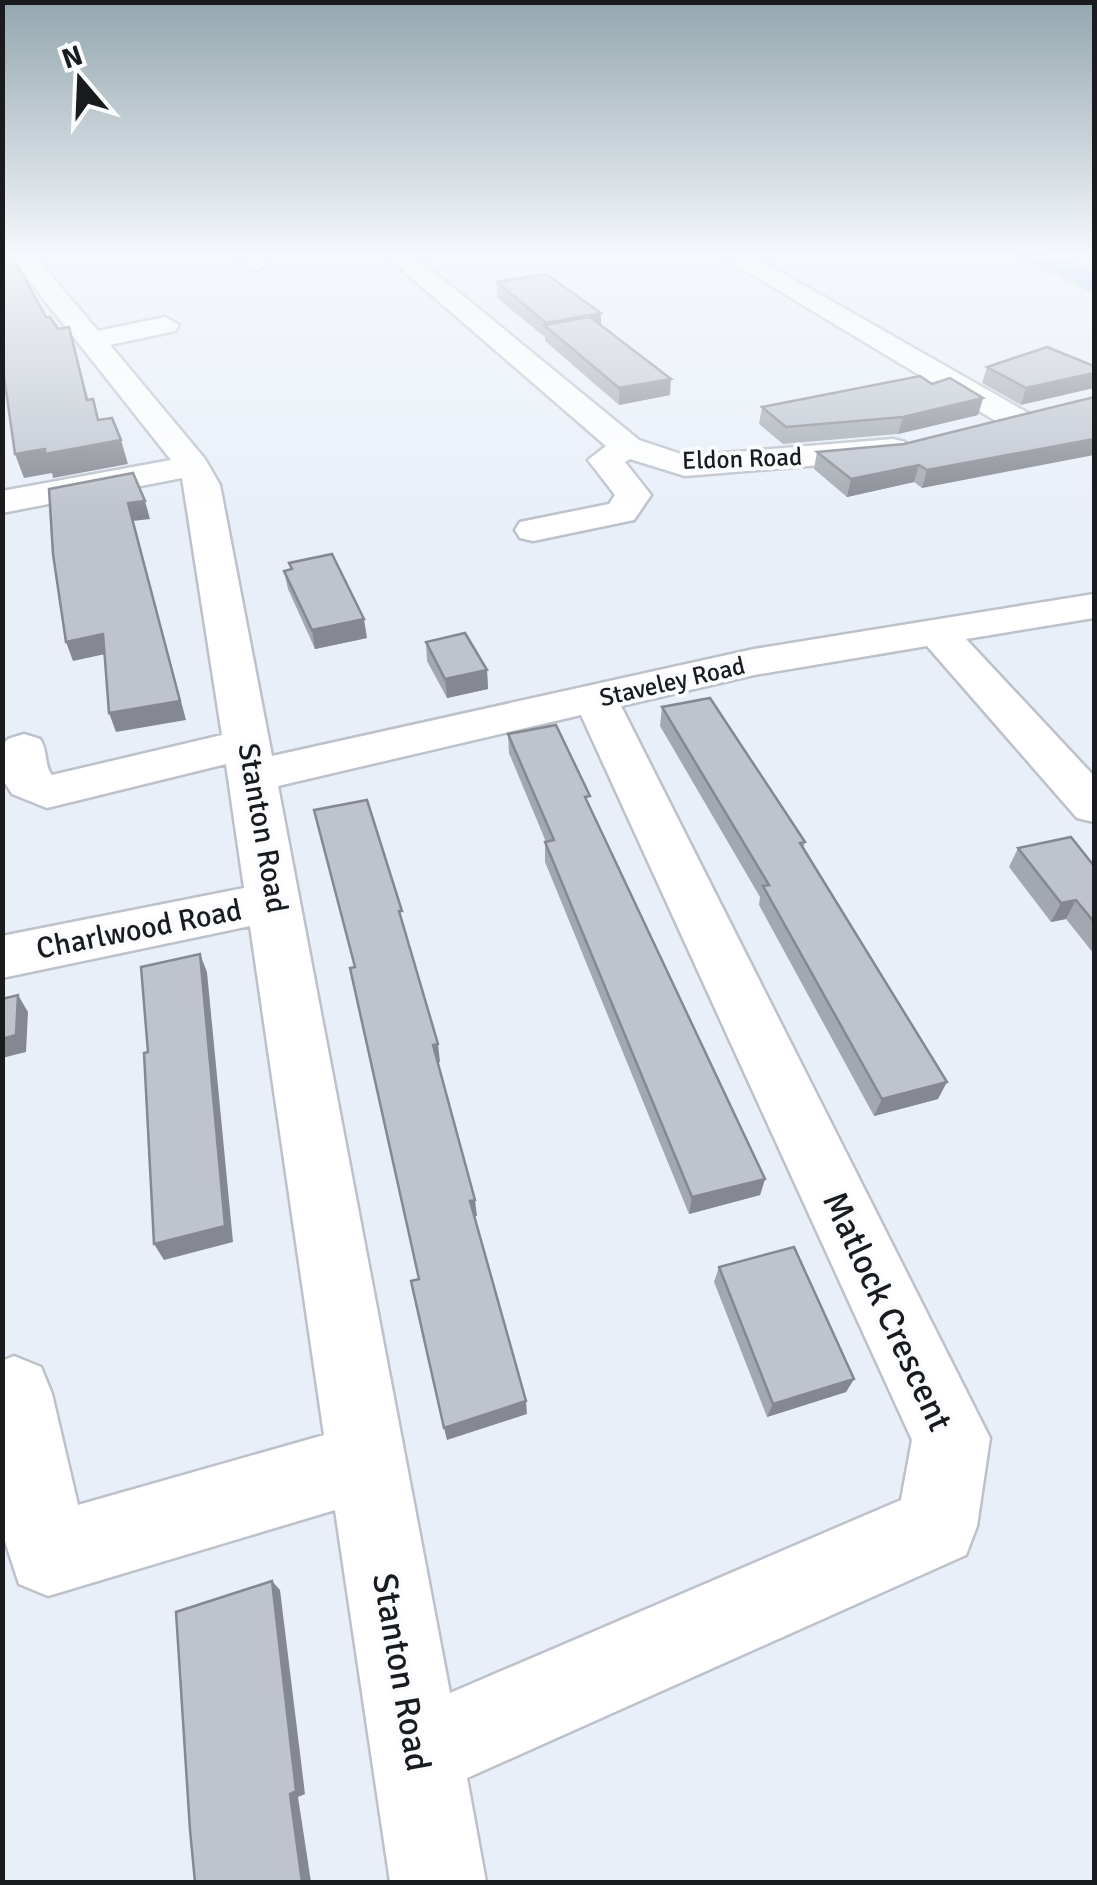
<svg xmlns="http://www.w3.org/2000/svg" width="1097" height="1885" font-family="Signika,sans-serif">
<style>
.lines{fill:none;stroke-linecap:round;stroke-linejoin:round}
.minor-casing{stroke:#bcc1cb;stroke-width:5}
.highway-casing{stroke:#cccdce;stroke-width:5}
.minor{fill:#fff;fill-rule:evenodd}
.highway{fill:#a1bffc;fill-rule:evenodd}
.wall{fill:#a3a8b0}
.shaded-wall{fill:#858890}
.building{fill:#bec3cd;stroke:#858890;stroke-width:2.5}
.labels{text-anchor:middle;stroke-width:8;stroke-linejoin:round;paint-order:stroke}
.far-street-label{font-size:25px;fill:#191b1f;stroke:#fbfcfe}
.street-label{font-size:30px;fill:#191b1f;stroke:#fbfcfe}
.near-street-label{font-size:35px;fill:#191b1f;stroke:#fbfcfe}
</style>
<rect width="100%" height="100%" fill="#e9eff9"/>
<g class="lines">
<g class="minor-casing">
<path id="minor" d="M8,254H33L98,331L165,317L179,325L175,331L110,345L205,459L220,485L272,756L754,649L1094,594V618L966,639L1094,776V822L1077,818L927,646L754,675L621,706L990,1438L977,1526L966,1555L467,1778L486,1882H390L335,1510L48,1596L19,1584L2,1532V1361L14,1356L41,1367L52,1394L78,1505L324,1435L250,926L2,978V936L244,888L226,764L47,808L12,794L5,783L2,746L8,739L24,734L40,739C48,750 44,766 52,775L222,735L182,478L2,513V491L171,460ZM581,715L912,1440L901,1500L450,1693L278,786Z
M237,254H263L270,263L258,270L249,268Z
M384,254H412L639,440L687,456L893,439L905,442L910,449L905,456L893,459L685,476L630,459L625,462L651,495L634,520L533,541L520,538L515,530L520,522L609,504L615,495L588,460L606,446Z
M718,254H749L1028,413L1033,420L1028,427H1006Z"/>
</g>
<g class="highway-casing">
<path id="highway" d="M1015,254H1049L1094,274V291Z"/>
</g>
<use href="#minor" class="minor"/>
<use href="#highway" class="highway"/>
</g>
<path class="wall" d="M497,282L601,325L670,395L619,405L545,341V337L497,298Z
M1094,366L1021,405L982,383L987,367Z
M932,384L983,398L978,415L898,434L783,444L759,424L762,407Z
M1094,397L922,488L914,482L847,497L814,469L817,452L904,444Z
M289,563L367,638L315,649L288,589L284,571L291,570Z
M426,642L487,670L488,689L447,698L427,661Z
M662,707L805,842L803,849L938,1099L874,1116L759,905L760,897L660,726Z
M508,734L589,806L765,1179L760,1195L689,1214L545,862V842H546L509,753Z
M1018,848L1094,866V954L1066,919L1051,922L1009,867Z
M719,1267L854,1379L846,1392L767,1417L714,1282Z"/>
<path class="shaded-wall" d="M601,313V328L546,327V323Z
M69,327L75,349L94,423L87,400Z
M2,362L11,384L2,386Z
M1094,373V388L1021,405L1026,388Z
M671,379L670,395L619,405V388Z
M983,398L978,415L898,434L903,417Z
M1094,439V455L922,488L927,470Z
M121,440L128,464L53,478L52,473L24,478L15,454Z
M919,465L914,482L847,497L851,479Z
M145,501L150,519L133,521L186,720L116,732L109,713L128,503Z
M364,619L367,638L315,649L312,630Z
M103,634L110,653L73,661L66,642Z
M487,670L488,689L447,698L445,679Z
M1076,900L1066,919L1051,922L1061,903Z
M200,954L207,972L233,1242L164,1260L154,1244Z
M18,995L28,1012L26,1052L2,1058V1039Z
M438,1044L440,1062L435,1063L433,1045Z
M947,1082L938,1099L874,1116L882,1099Z
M765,1179L760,1195L689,1214L692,1197Z
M475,1200L477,1216L472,1217L470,1201Z
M854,1379L846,1392L767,1417L773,1404Z
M526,1401L527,1414L447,1440L444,1428Z
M272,1581L280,1590L305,1794L298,1797L311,1882H302L290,1794Z"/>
<path class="building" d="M2,254H11L46,317H50L58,329L69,327L87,400L93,399L98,420L112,418L121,440L45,454V449L15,454L2,362Z
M546,274L601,313L546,323L497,282Z
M590,317L671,379L619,388L544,325Z
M1047,347L1094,366V373L1026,388L987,367Z
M920,376L932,384L950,378L983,398L903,417L786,427L762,407Z
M1094,397V439L927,470L919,465L851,479L817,452L904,444Z
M133,473L145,501L128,503L180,701L109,713L103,634L66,642L53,554L49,489Z
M332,554L364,619L312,630L284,571L292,569L289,563Z
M465,633L487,670L445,679L426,642Z
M710,698L805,842L800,843L947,1082L882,1099L763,886L769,885L662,707Z
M556,725L590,796L585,797L765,1179L692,1197L545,842L554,840L508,734Z
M367,800L402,911H399L438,1044L433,1045L475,1200L470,1201L526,1401L444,1428L411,1281L419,1279L350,968L355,967L314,810Z
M1071,837L1094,866V922L1076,900L1061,903L1018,848Z
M200,954L225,1226L154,1244L144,1053L148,1052L141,967Z
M18,995L16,1035L2,1039V999Z
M794,1247L854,1379L773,1404L719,1267Z
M272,1581L296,1791L290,1794L302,1882H195L190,1830L176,1612Z"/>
<linearGradient id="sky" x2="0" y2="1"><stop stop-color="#93a6ae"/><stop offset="0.49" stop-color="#f5f8fc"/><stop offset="1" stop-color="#f5f8fc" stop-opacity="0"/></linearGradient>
<rect width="1097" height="518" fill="url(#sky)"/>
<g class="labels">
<g class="far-street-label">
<text transform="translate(742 458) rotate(-2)" y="9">Eldon Road</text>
<text transform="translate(672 681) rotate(-13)" y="9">Staveley Road</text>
</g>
<g class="street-label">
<text transform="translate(263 828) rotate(80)" y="10">Stanton Road</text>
<text transform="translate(139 929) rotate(-11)" y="10">Charlwood Road</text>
</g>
<g class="near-street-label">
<text transform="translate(888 1311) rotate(65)" y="12">Matlock Crescent</text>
<text transform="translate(402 1672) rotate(80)" y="12">Stanton Road</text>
</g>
</g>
<rect width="1097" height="1885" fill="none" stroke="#191b1f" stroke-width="10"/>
<g transform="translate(80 80) rotate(341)" stroke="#fbfcfe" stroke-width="8" paint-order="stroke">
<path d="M0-8L18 38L0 25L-18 38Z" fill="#191b1f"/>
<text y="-15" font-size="28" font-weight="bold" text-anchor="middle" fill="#191b1f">N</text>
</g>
</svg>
